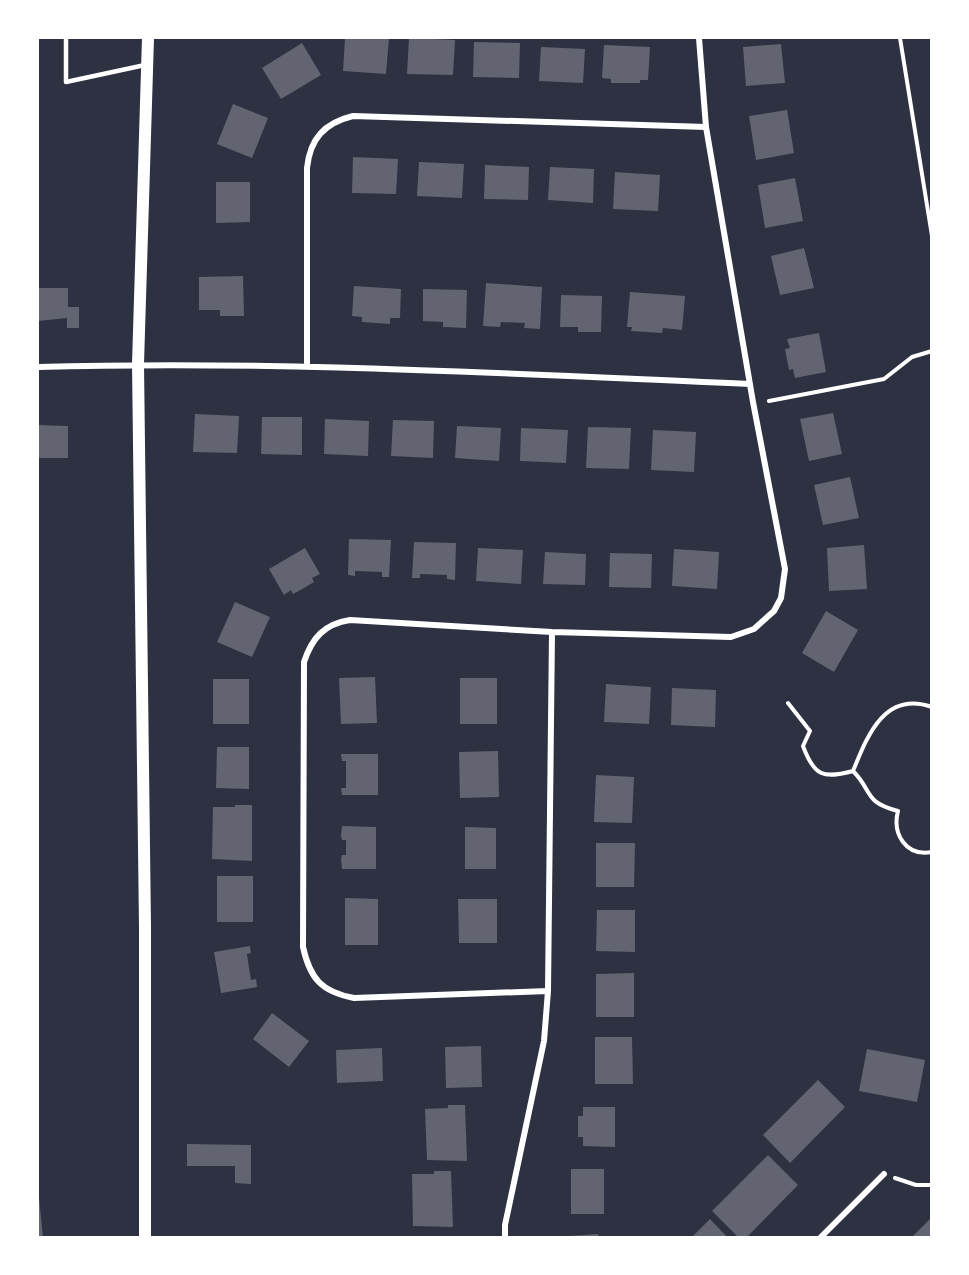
<svg xmlns="http://www.w3.org/2000/svg" width="969" height="1275" font-family="'Noto Sans',sans-serif">
<style>
.building{fill:#626471}
.lines{fill:none;stroke-linecap:round;stroke-linejoin:round}
.path{stroke:#fff;stroke-width:4}
.service{stroke:#fff;stroke-width:4.5}
.minor{stroke:#fff;stroke-width:6}
.secondary{stroke:#fff;stroke-width:12}
</style>
<rect width="100%" height="100%" fill="#2d3142"/>
<path class="building" d="M345,38H389L386,74L343,71Z
M409,38L455,40L453,75L407,74Z
M474,42L520,43L519,78L473,77Z
M302,43L321,75L281,99L262,68Z
M781,44L785,83L746,86L743,47Z
M604,45L650,47L648,80H640V83H611V79L602,78Z
M541,47L585,49L583,83L539,81Z
M233,104L268,118L252,158L217,144Z
M787,110L794,153L756,160L749,116Z
M353,157L398,159L396,194L352,193Z
M419,162L464,164L462,198L417,196Z
M485,165L529,167L528,200L484,199Z
M550,167L594,169L593,203L548,200Z
M615,172L660,175L658,211L613,209Z
M795,178L803,221L765,228L758,185Z
M216,182H250V222L216,223Z
M804,248L814,288L780,295L771,256Z
M243,276L244,316H220V310H199V277Z
M486,283L542,287L540,329L524,328L525,323L501,322L500,327L483,326Z
M354,286L401,289L400,318H390V324L362,322V317L352,316Z
M38,288H68V307H79V328H67V318L38,321Z
M423,289L467,290L466,328L443,327V322L423,321Z
M630,292L685,296L682,330L663,328L662,333L631,331L632,327H627Z
M561,295L602,296L601,332H578V327H560Z
M819,333L826,372L795,378L793,369L789,370L785,349L790,348L787,339Z
M833,413L842,454L809,461L800,419Z
M195,414L239,416L237,453L193,452Z
M262,417H302V455L261,454Z
M325,419L369,421L368,456L324,454Z
M393,420L434,421L433,458L391,456Z
M38,425L68,426V458H38Z
M457,426L501,428L499,461L455,458Z
M588,427L631,428L629,469L586,468Z
M521,428L568,430L566,463L520,461Z
M653,430L696,432L694,472L651,470Z
M850,477L859,518L823,525L814,485Z
M349,539L391,540L389,577H382V572L355,571V576L348,575Z
M414,542L456,543L455,580L447,579V575L420,574V578H412Z
M864,545L867,589L829,591L827,548Z
M305,548L320,574L312,578L314,582L304,588L293,594L291,590L284,595L269,569Z
M478,548L523,550L521,584L476,581Z
M674,549L719,552L717,589L672,586Z
M545,552L586,554L585,585L543,584Z
M610,553L652,554L651,588L609,587Z
M235,602L270,617L252,657L217,642Z
M826,611L858,630L834,672L802,653Z
M375,677L377,723L341,724L339,678Z
M460,678H497V724H460Z
M213,679H249V724H213Z
M606,684L651,687L649,724L604,722Z
M672,688L716,690L715,727L671,725Z
M217,747H249V789L216,788Z
M498,751L499,797L460,798L459,752Z
M341,754H378V795H342L341,788H346V761H342Z
M596,775L634,777L632,823L594,822Z
M235,805H252V861L212,859L213,807H235Z
M342,826L376,827V869H342L341,859L342,855H346V840H342L341,836Z
M465,827L496,828V869H465Z
M596,843H635L634,887H596Z
M217,876H253V922H217Z
M345,898L378,899V945H345Z
M458,899H497V943H459Z
M597,910H635V952L596,951Z
M250,946L251,953L247,954L249,968L251,980L256,979L257,987L221,993L214,952Z
M634,973V1017H596V974Z
M272,1013L309,1041L289,1067L253,1039Z
M595,1037H632L633,1084H595Z
M481,1046L482,1087L446,1088L445,1047Z
M382,1048L383,1081L337,1083L336,1050Z
M867,1049L925,1060L917,1102L859,1091Z
M818,1080L845,1107L790,1163L763,1135Z
M448,1105H465L467,1161L427,1160L425,1109L448,1108Z
M583,1107H615V1147L583,1146V1137H578V1116H583Z
M187,1144L251,1145V1184L235,1183V1166H187Z
M768,1155L798,1185L746,1238H739L712,1211Z
M571,1169H604V1214H571Z
M434,1171H451L453,1227L413,1226L412,1174H434Z
M38,1197H39L43,1238H38Z
M932,1217V1238H911Z
M710,1219L728,1238H691Z
M598,1234L599,1238H568V1236Z"/>
<g class="lines">
<path class="path" d="M900,38L932,236
M769,401L884,379L912,357L932,351
M788,703L810,731L803,746C814,776 823,779 853,771C867,737 884,690 932,707
M853,771C873,791 863,802 898,811C892,834 906,857 932,852
M895,1178L916,1185H932"/>
<path class="service" d="M66,38V82L145,65"/>
<path class="minor" d="M307,365V168C310,139 324,123 353,116L706,127
M38,367C275,360 513,374 750,384
M548,991L354,998C322,992 310,979 303,947L304,662C312,638 324,624 350,620L552,632L731,637L754,629L774,611L781,598L785,569L753,402L706,127L699,38
M505,1238V1225L544,1041L548,991L552,632
M820,1238L884,1174"/>
<path class="secondary" d="M145,1238V927L138,364L148,38"/>
</g>
<rect width="969" height="1275" fill="none" stroke="#ffffff" stroke-width="78"/>
</svg>
